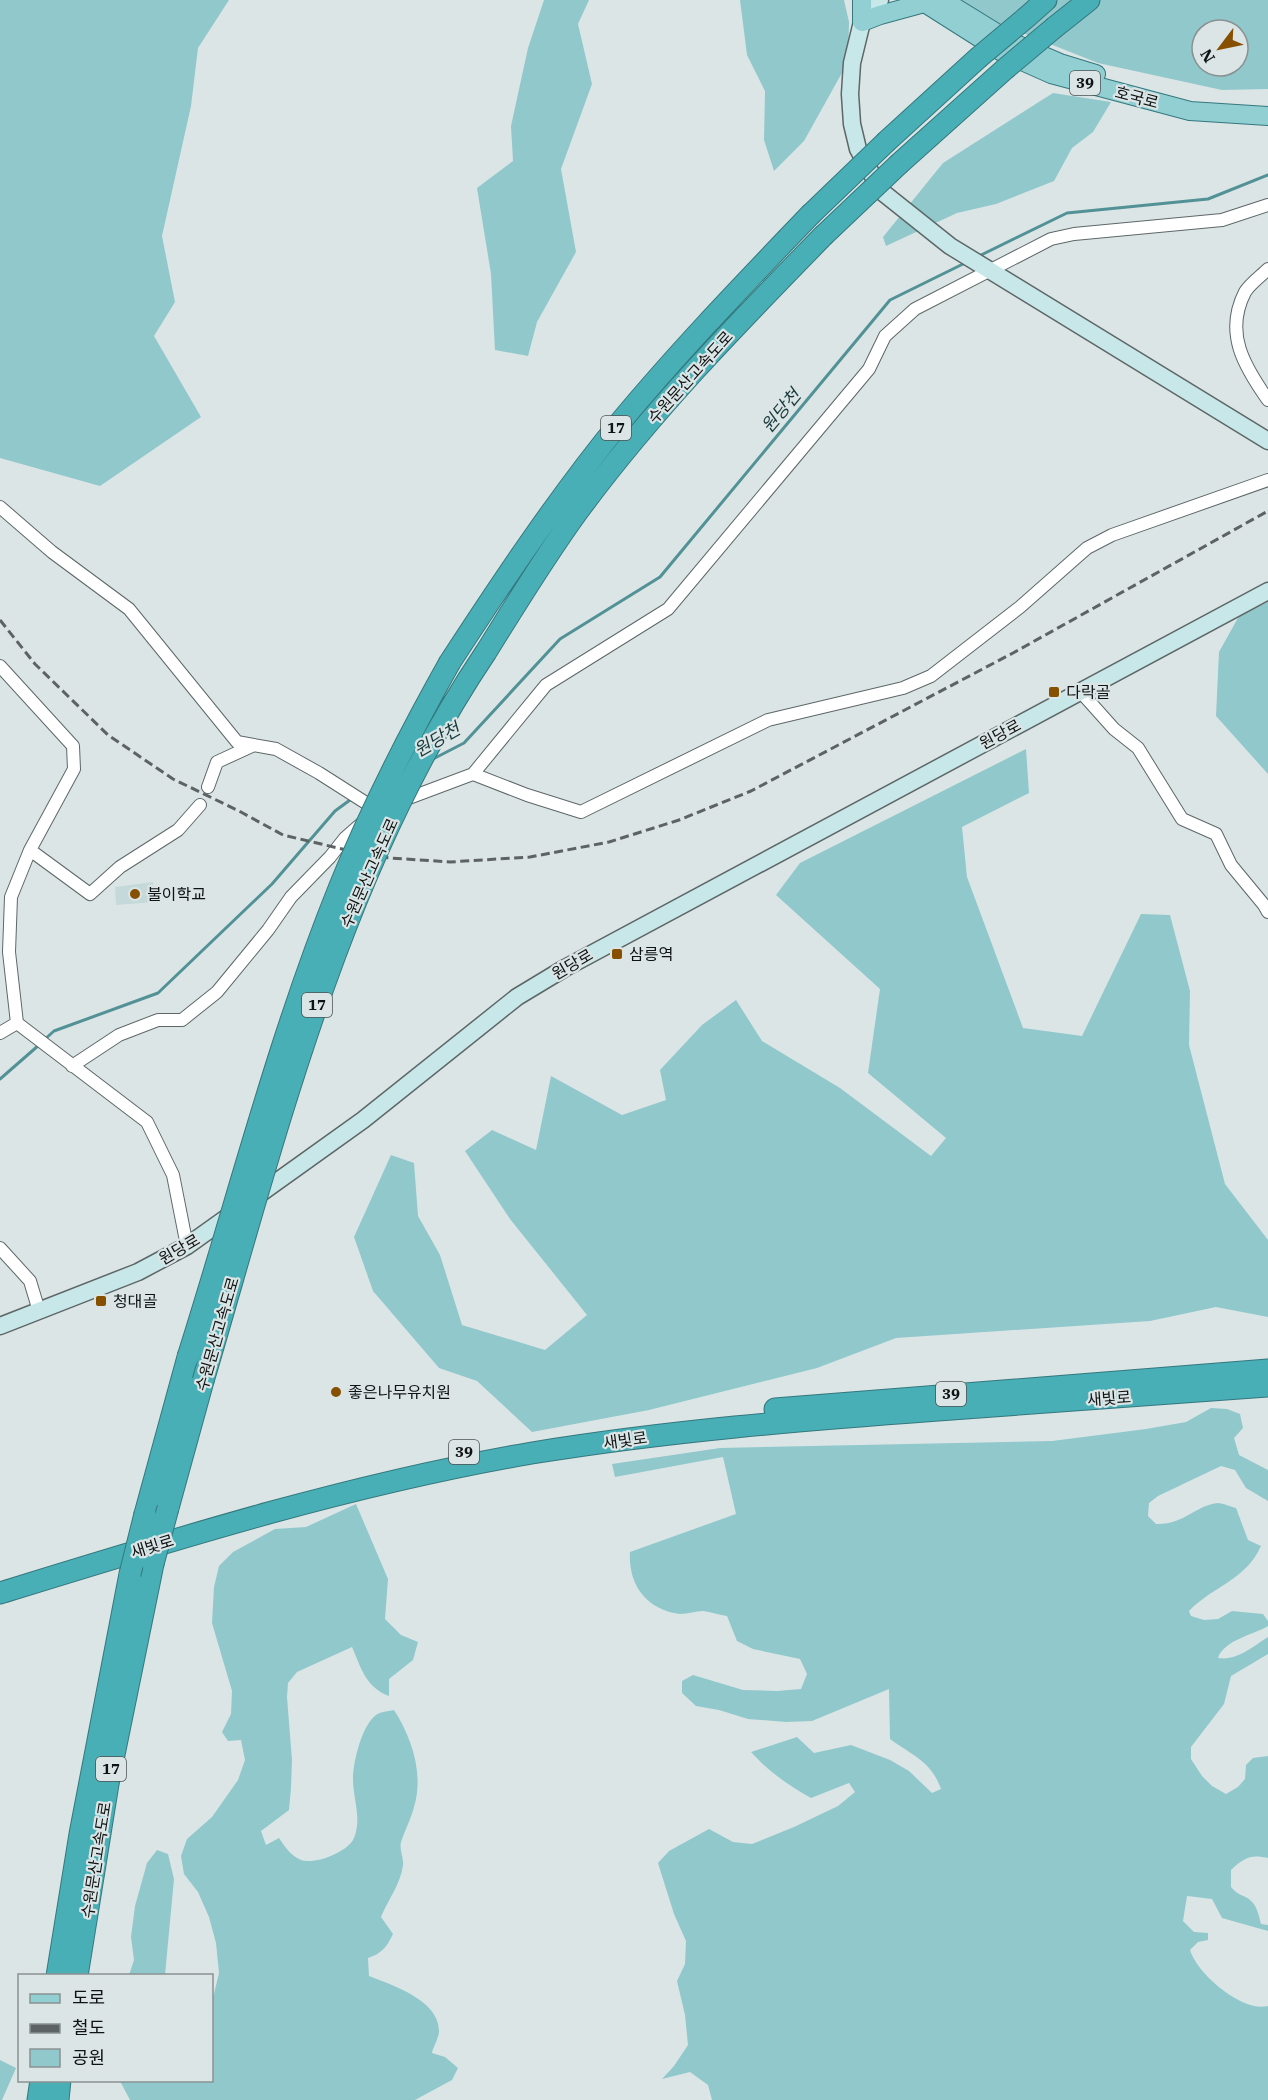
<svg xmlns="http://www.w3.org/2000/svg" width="1268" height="2100" font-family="'IBM Plex Serif','Noto Sans KR',serif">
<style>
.built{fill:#c5d9da}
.green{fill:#91c8cc;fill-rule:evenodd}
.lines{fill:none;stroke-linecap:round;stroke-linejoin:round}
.stream{stroke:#529296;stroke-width:3}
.street-casing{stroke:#5e6768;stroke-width:14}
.secondary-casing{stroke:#5e6768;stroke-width:19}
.primary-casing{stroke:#34787d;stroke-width:20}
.highway-casing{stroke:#34787d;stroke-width:23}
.street{stroke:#fff;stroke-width:12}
.secondary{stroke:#c8e7e9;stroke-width:16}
.primary{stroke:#91cfd3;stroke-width:18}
.highway{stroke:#48afb6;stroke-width:21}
.rail{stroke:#5d6363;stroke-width:3;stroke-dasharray:9 4.5;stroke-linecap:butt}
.highway-bridge-casing{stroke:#34787d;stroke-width:23;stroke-linecap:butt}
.highway-bridge{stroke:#48afb6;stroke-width:21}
.poi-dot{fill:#875000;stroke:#dbe5e6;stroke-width:2}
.labels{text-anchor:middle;stroke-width:4.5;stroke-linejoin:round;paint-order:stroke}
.shield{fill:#dbe5e6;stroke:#4d5252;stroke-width:1.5}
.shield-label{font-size:15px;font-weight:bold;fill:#101313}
.street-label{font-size:16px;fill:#101313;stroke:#dbe5e6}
.poi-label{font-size:16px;fill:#101313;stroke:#dbe5e6;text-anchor:start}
.water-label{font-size:18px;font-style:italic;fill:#193a3c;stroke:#dbe5e6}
</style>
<rect width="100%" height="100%" fill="#dbe5e6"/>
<path class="built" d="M153,882L155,902L116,905L115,887Z"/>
<path class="green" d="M0,0H229L198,48L191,106L162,236L175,302L154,336L201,417L100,486L0,458Z
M544,0H589L578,24L592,84L561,169L576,252L537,322L528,356L495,350L491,274L477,188L513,161L511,126L528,48Z
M740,0H844L849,22L848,62L804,141L774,171L764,140L765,91L747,55Z
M962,0H1268V89L1222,90L1098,63L992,21ZM1202,30H1238V66H1202Z
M1053,93L1111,102L1093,132L1072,148L1054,181L996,204L957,213L886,246L883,237L943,163Z
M1268,602V774L1216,716L1219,652L1239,616Z
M1026,749L1029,793L962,827L967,877L1023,1028L1082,1036L1141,914L1170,915L1190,991L1189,1045L1225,1184L1268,1240V1317L1216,1307L1150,1321L896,1338L817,1368L649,1410L532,1432L477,1381L439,1368L373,1291L354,1237L391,1155L414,1163L418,1216L440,1255L462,1325L545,1350L587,1315L510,1219L465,1151L492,1130L536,1150L551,1076L622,1115L666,1100L660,1070L702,1025L736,1000L762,1041L840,1088L931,1156L946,1138L868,1073L880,989L776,895L800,863Z
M1211,1408L1227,1409L1240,1414L1243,1428L1234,1438L1239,1455L1268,1470V1501L1246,1488L1235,1470L1221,1466L1158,1496L1149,1503L1148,1516L1156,1524C1184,1525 1196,1505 1218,1503C1223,1503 1231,1507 1236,1508L1248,1540L1261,1546C1246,1580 1213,1586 1189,1611L1191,1616L1204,1620L1218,1619L1232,1611L1263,1614L1268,1621V1626C1253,1635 1224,1640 1218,1658C1237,1661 1252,1647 1268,1637V1654L1231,1676L1224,1704L1191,1747V1759L1202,1776L1212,1786L1226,1794L1238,1787L1245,1779L1246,1765L1253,1758L1268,1756V1858C1250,1854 1244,1858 1231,1870V1887C1239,1897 1246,1895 1251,1901C1257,1906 1259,1916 1261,1924L1268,1925V1931L1222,1918L1212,1899L1187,1896L1183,1921L1194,1932L1208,1933V1940L1198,1942L1190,1950C1197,1974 1243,2013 1268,2006V2100H712L708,2085L690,2072L662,2079L674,2066L688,2045L685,2015L677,1981L685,1964L686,1941L674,1914L658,1863L669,1851L709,1829L733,1842L752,1844L794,1827L838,1806L855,1792L849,1783L811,1798C788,1785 769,1772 751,1752L797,1737L814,1753L851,1745L890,1760L909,1771L932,1793L941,1789C931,1761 913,1756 890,1739L889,1689L812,1721L786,1722L748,1719L719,1710L696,1706L682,1693V1681L693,1675L743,1690L777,1691L801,1689L807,1674L800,1659L753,1649L737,1641L727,1616C719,1615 711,1612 703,1611C696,1611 688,1614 680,1614C646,1610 628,1584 630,1552L736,1514L723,1457L615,1477L612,1464L720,1448L1052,1441L1146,1429L1186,1422Z
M356,1504L388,1579L385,1619L401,1635L418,1642L413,1660L389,1679V1696C365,1687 361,1667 352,1647L297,1672L288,1683L287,1697L292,1760L291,1788L289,1810L261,1831L266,1845L279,1838C285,1847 290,1855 301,1860C315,1865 348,1852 354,1838C362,1818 353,1799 353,1779C353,1762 362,1725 376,1715C380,1712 389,1711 394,1710C412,1738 424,1774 414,1807C411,1819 405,1830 401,1842C399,1850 404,1858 403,1865C401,1883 388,1900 381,1917L393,1934C387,1947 381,1954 368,1958L369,1976C392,1985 439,2000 439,2031C439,2038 433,2047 432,2053L445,2057L458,2068L452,2080L415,2100H130L120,2081L212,2080V2002L219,1973L216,1943L209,1917L198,1892L184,1874L181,1856L187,1839L212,1817L238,1780L245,1760L241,1740L228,1741L222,1732L231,1714L232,1691L212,1623L214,1587L219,1566L233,1552L275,1529L306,1527Z
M157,1850L168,1854L174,1879L165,1975H129L134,1960L131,1937L135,1906L147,1863Z
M0,2060L16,2068L2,2100H0Z"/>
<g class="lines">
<path class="stream" d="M979,256L1067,213L1208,199L1268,175
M433,759L464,743L560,639L660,577L890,300L965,263
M44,1040L54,1031L158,993L272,884L335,811L350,800
M0,1079L39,1045"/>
<g class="street-casing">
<path id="street" d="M1268,269C1261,276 1250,284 1245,292C1224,333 1244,366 1268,400
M0,507L52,552L129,609L237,742L276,749L319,773L377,810
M0,666L73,746L74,769L30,850L11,897L9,952L17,1023L147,1122L173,1175L187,1246
M1080,691L1114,729L1138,748L1182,819L1216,834L1231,865L1264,905L1268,912
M473,774L527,795L581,812L768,720L903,688L931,676L1020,607L1087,548L1112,535L1268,480
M208,787L217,762L254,745
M30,850L90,894L120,867L178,830L200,805
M0,1033L17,1023
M72,1066L119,1035L158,1020H182L217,992L268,930L291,897L330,857L345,838L377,810L473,774L546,685L668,609L869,369L885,336L915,309L1051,239L1074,234L1222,220L1268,205
M0,1248L30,1281L39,1311"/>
</g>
<g class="secondary-casing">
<path id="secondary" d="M880,0L862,22L852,63L850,94L852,124L858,149L881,191L950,246L1268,441
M0,1326L138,1272L187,1246L363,1120L517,997L565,968L1268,591"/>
</g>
<g class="primary-casing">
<path id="primary" d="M862,0V22L880,15L924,3
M920,0L1002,52L1051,74L1190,111L1268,116
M943,0L1011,42L1060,63L1096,74"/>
</g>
<g class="highway-casing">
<path id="highway" d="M1028,16L1046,0
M1055,27L1089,0
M887,141L978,58
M900,163L1005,69
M486,652C516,604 545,556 578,511C651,412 737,324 823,236
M450,662C504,579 559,497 622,420C681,349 746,282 810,215
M775,1409L1268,1370
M168,1508L203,1381
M145,1514L188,1357
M0,1593C175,1539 351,1484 532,1453C667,1431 803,1420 938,1410C1048,1402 1158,1394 1268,1386
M57,1976L80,1834L130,1574
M77,1976L108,1784L153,1564
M38,2100L41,2080
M58,2100L60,2080"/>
</g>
<use href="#street" class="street"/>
<use href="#secondary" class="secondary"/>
<use href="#primary" class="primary"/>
<use href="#highway" class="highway"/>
<path class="rail" d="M0,620L35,664L108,735L173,779L239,811L283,835L376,857L450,862L530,857L609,842L679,820L751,791L1013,653L1268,511"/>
<g class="highway-bridge-casing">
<path id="highway-bridge" d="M978,58L1028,16
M1005,69L1055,27
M810,215L887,141
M823,236L900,163
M188,1357C238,1200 278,1039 340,886C371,809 409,735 450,662
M203,1381C277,1131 339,870 486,652
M153,1564L168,1508
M130,1574L145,1514"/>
</g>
<use href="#highway-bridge" class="highway-bridge"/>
</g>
<g class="poi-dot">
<rect x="1048" y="686" width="12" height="12" rx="3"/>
<circle cx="135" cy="894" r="6"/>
<rect x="611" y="948" width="12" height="12" rx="3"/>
<rect x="95" y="1295" width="12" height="12" rx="3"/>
<circle cx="336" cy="1392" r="6"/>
</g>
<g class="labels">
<g class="shield">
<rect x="1070" y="71" width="30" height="24" rx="4.5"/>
<rect x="601" y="416" width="30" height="24" rx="4.5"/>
<rect x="302" y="993" width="30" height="24" rx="4.5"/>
<rect x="936" y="1382" width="30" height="24" rx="4.5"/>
<rect x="449" y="1440" width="30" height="24" rx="4.5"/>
<rect x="96" y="1757" width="30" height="24" rx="4.5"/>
</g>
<g class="shield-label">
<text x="1085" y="88">39</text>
<text x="616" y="433">17</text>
<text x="317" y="1010">17</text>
<text x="951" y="1399">39</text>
<text x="464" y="1457">39</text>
<text x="111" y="1774">17</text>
</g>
<g class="street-label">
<text transform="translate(1137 97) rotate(15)" y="6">호국로</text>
<text transform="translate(690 377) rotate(-48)" y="6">수원문산고속도로</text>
<text transform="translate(1000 734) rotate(-28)" y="6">원당로</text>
<text transform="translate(369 873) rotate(-66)" y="6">수원문산고속도로</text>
<text transform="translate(572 964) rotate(-30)" y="6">원당로</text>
<text transform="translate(179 1249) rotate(-30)" y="6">원당로</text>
<text transform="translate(217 1334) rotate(-74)" y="6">수원문산고속도로</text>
<text transform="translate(1109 1398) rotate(-4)" y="6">새빛로</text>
<text transform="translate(625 1440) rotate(-8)" y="6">새빛로</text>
<text transform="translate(152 1546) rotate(-17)" y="6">새빛로</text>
<text transform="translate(96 1860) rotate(-81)" y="6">수원문산고속도로</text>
</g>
<g class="poi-label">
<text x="1066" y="698">다락골</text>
<text x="147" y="900">불이학교</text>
<text x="629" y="960">삼릉역</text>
<text x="113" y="1307">청대골</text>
<text x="348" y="1398">좋은나무유치원</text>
</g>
<g class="water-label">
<text transform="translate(781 411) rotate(-50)" y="6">원당천</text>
<text transform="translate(437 740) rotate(-30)" y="6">원당천</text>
</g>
</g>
<rect x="18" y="1974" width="195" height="108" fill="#dbe5e6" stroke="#8a9192" stroke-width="1.5"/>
<rect x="30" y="1994" width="30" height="9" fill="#91cfd3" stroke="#8a9192" stroke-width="1.5"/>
<text x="72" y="2004" font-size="18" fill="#101313">도로</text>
<rect x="30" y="2024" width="30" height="9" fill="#5d6363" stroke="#8a9192" stroke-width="1.5"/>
<text x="72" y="2034" font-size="18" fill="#101313">철도</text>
<rect x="30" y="2049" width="30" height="18" fill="#91c8cc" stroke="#8a9192" stroke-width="1.5"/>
<text x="72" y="2064" font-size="18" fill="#101313">공원</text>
<g transform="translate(1220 48) rotate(238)"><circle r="28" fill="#dbe5e6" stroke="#8a9192" stroke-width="1.5"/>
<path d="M0-4.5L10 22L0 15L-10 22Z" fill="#875000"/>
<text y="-9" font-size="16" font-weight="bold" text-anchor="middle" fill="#101313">N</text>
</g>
</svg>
